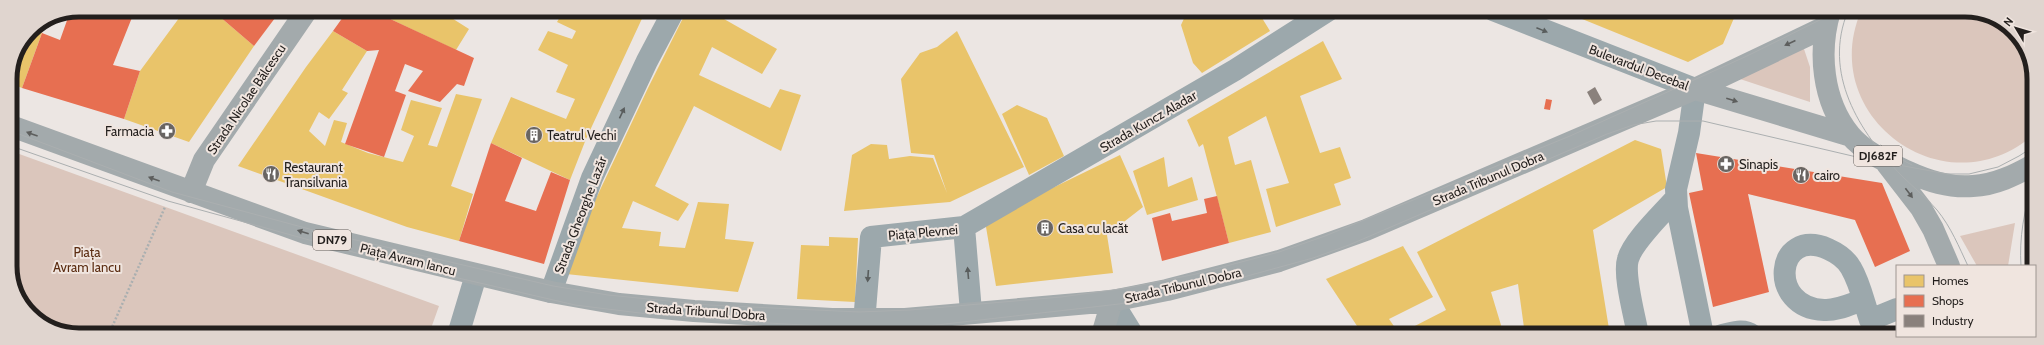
<svg xmlns="http://www.w3.org/2000/svg" width="2044" height="345" font-family="Cabin,sans-serif">
<style>
.green{fill:#dbc6bc}
.homes{fill:#e9c46a}
.shops{fill:#e76f51}
.industry{fill:#8a817c}
.lines{fill:none;stroke-linecap:round;stroke-linejoin:round}
.path{stroke:#aaafb0;stroke-width:2.5;stroke-dasharray:2 2;stroke-linecap:butt}
.minor{stroke:#9ca8ac;stroke-width:22}
.major{stroke:#a3aaac;stroke-width:22}
.tram{stroke:#abafb0;stroke-width:1}
.oneway{fill:#595d5d}
.oneway2{fill:#5d5e5d}
.labels{text-anchor:middle;stroke-width:4;stroke-linejoin:round;paint-order:stroke}
.shield{fill:#f0e5df;stroke:#605a57;stroke-width:1}
.shield-label{font-size:12px;font-weight:bold;fill:#231f1d}
.street-label{font-size:13px;fill:#231f1d;stroke:#f0e5df}
.poi-label{font-size:13px;fill:#231f1d;stroke:#f0e5df;text-anchor:start}
.park-label{font-size:13px;fill:#5b2c11;stroke:#f0e5df}
.rim{fill:none;stroke:#231f1d;stroke-width:5}
</style>
<rect width="100%" height="100%" fill="#ece6e3"/>
<path class="green" d="M1861,11H1974L2014,30L2033,65V135C1946,211 1816,117 1861,11Z
M1803,46L1810,67V102L1734,77Z
M11,151L439,306L429,334H70L33,318L12,283Z
M2015,223L2008,266H1977L1960,236Z"/>
<path class="homes" d="M185,10H212L254,46L189,142L124,119L140,71Z
M371,10H439L469,29L456,50Z
M564,10H646L586,139L570,180L491,143L511,97L566,119L575,99L556,92L568,65L538,50L548,31L572,39L576,31L557,22Z
M687,10H729L724,19L777,49L762,74L712,47L699,75L770,108L780,89L801,95L781,151L694,106L655,186L689,204L678,221L633,201L622,228L661,232L659,246L685,248L698,202L729,204L725,239L754,242L738,292L566,274L584,224L648,88Z
M1188,10H1244L1262,18L1270,31L1202,73L1193,63L1181,25Z
M1560,10H1576L1737,11L1723,44L1688,62Z
M47,19L22,88L10,83L15,53L30,30Z
M333,31L367,51L342,90L348,93L329,119L319,112L309,131L325,146L334,120L347,123L341,142L368,153L403,162L414,136L401,130L411,100L442,108L428,145L437,147L456,94L482,99L451,186L473,194L459,241L407,227L238,166L306,67Z
M957,31L1024,167L950,202L844,211L852,155L871,144L887,145L889,159L910,156L933,158L947,193L934,155L911,153L901,79L920,53L937,47Z
M1323,41L1342,79L1300,96L1320,153L1340,147L1351,178L1334,184L1341,205L1276,227L1266,189L1289,183L1266,116L1228,137L1235,165L1251,160L1271,232L1229,243L1203,144L1199,147L1187,120Z
M1017,105L1047,118L1064,156L1029,175L1002,114Z
M1635,140L1661,149L1667,187L1593,230L1610,335H1525L1518,284L1491,292L1504,335H1410L1407,330L1446,310L1417,252Z
M1120,155L1143,207L1107,235L1113,273L996,286L985,221Z
M1164,157L1168,187L1192,177L1198,200L1147,215L1133,171Z
M829,237L858,238L855,302L797,299L801,245L829,246Z
M1403,246L1433,297L1389,319L1400,335H1363L1326,279Z"/>
<path class="shops" d="M79,10H135L113,65L140,71L124,119L22,88L42,33L60,40L70,12Z
M212,10H281L254,46Z
M348,10H371L474,58L464,86L457,84L440,102L408,91L423,71L405,64L395,91L406,95L384,157L345,144L379,50L367,51L333,31Z
M1546,99L1552,100L1550,110L1544,109Z
M491,143L522,158L505,201L536,211L551,172L570,180L544,264L459,241Z
M1696,153L1882,183L1910,251L1875,267L1855,220L1748,194L1769,292L1713,307L1689,193L1703,190Z
M1217,196L1229,243L1162,261L1152,218L1170,213L1172,221L1207,213L1204,199Z
M509,329L569,333V335H507Z"/>
<path class="industry" d="M1595,87L1602,100L1594,105L1587,92Z"/>
<g class="lines">
<path class="path" d="M109,334L165,207"/>
<path class="minor" d="M1493,10L1695,89L1689,133L1676,189L1677,208L1703,335
M964,227L971,312
M551,292L592,178L647,61L674,10
M1863,300C1851,304 1836,311 1824,310C1767,308 1775,226 1828,249C1837,253 1846,259 1851,268C1860,283 1864,303 1870,320L1897,309
M1112,301L1133,335
M458,335L476,275
M863,335L871,237L964,227L1235,70L1329,10
M1638,335C1635,317 1623,275 1628,259C1633,241 1663,213 1676,198
M1722,335C1732,333 1743,328 1752,335"/>
<path class="major" d="M1830,11C1818,51 1822,101 1850,135C1864,152 1887,162 1906,171C1928,181 1949,188 1973,186C1995,185 2015,175 2033,165
M1695,89L1851,136
M11,126L305,233L551,292L619,304L694,311L832,319H905L1112,301L1167,290L1279,261L1366,230L1592,133L1695,89L1825,27
M1887,164L1921,208L1933,229L1949,266
M191,192L204,160L307,10
M1102,335L1112,301"/>
<path class="tram" d="M1848,11C1822,73 1859,132 1902,176C1914,188 1927,198 1937,210C1951,227 1959,247 1968,266
M11,131L172,192L313,230L553,286L608,295L709,305L859,312L910,310L1061,297L1127,288L1196,274L1279,252L1325,236L1570,136L1747,56L1838,11
M1881,145L1889,153L1912,165
M11,146L168,201L389,262L575,305L648,314L716,320L855,328L893,327L928,326L1119,304L1196,290L1313,258L1349,245L1607,134L1633,125L1656,121H1703L1861,158L1947,174H1969L1998,167L2019,156L2033,147
M2021,266C2019,238 2024,210 2033,184"/>
</g>
<defs><path id="oneway-solid" d="M-6-.8H1V-3.2L6.5 0L1 3.2V.8H-6Z"/></defs>
<g class="oneway">
<use href="#oneway-solid" transform="translate(1542 30) rotate(22)"/>
<use href="#oneway-solid" transform="translate(622 113) rotate(-65)"/>
<use href="#oneway-solid" transform="translate(968 273) rotate(-95)"/>
<use href="#oneway-solid" transform="translate(868 276) rotate(94)"/>
</g>
<g class="oneway2">
<use href="#oneway-solid" transform="translate(1790 43) rotate(155)"/>
<use href="#oneway-solid" transform="translate(1732 100) rotate(17)"/>
<use href="#oneway-solid" transform="translate(32 134) rotate(-160)"/>
<use href="#oneway-solid" transform="translate(154 179) rotate(-160)"/>
<use href="#oneway-solid" transform="translate(1909 193) rotate(53)"/>
<use href="#oneway-solid" transform="translate(303 232) rotate(-162)"/>
</g>
<defs>
<g id="pharmacy-disc" transform="scale(0.9)"><circle r="9.5" fill="#696562" stroke="#f0e5df"/><path d="M-2-6h4v4h4v4h-4v4h-4v-4h-4v-4h4Z" fill="#fff"/></g>
<g id="building-disc" transform="scale(0.9)"><circle r="9.5" fill="#696562" stroke="#f0e5df"/><path d="M-4-6H4V6H1V3H-1V6H-4ZM-2.5-4.3h1.7v1.8h-1.7ZM.8-4.3h1.7v1.8H.8ZM-2.5-1h1.7V.8h-1.7ZM.8-1h1.7V.8H.8Z" fill="#fff"/></g>
<g id="restaurant-disc" transform="scale(0.9)"><circle r="9.5" fill="#696562" stroke="#f0e5df"/><path d="M-5-6h1v4h1v-4h1v4h1v-4h1v5L-1.5 .5V6h-2V.5L-5-1ZM5-6V6H3V1.5H1.5Q1.5-4 5-6Z" fill="#fff"/></g>
</defs>
<g fill-rule="evenodd">
<use href="#pharmacy-disc" x="167" y="131"/>
<use href="#building-disc" x="534" y="135"/>
<use href="#pharmacy-disc" x="1726" y="164"/>
<use href="#restaurant-disc" x="271" y="174"/>
<use href="#restaurant-disc" x="1801" y="175"/>
<use href="#building-disc" x="1045" y="228"/>
</g>
<g class="labels">
<g class="shield">
<rect x="1854" y="146" width="48" height="20" rx="3"/>
<rect x="313" y="230" width="38" height="20" rx="3"/>
</g>
<g class="shield-label">
<text x="1878" y="160">DJ682F</text>
<text x="332" y="244">DN79</text>
</g>
<g class="street-label">
<text transform="translate(1639 67) rotate(21)" y="5">Bulevardul Decebal</text>
<text transform="translate(246 99) rotate(-56)" y="5">Strada Nicolae Bălcescu</text>
<text transform="translate(1148 121) rotate(-30)" y="5">Strada Kuncz Aladar</text>
<text transform="translate(1488 178) rotate(-23)" y="5">Strada Tribunul Dobra</text>
<text transform="translate(580 215) rotate(-69)" y="5">Strada Gheorghe Lazăr</text>
<text transform="translate(923 232) rotate(-5)" y="5">Piața Plevnei</text>
<text transform="translate(408 259) rotate(14)" y="5">Piața Avram Iancu</text>
<text transform="translate(1183 285) rotate(-13)" y="5">Strada Tribunul Dobra</text>
<text transform="translate(706 311) rotate(4)" y="5">Strada Tribunul Dobra</text>
</g>
<g class="poi-label">
<text x="154" y="136" text-anchor="end">Farmacia</text>
<text x="547" y="140">Teatrul Vechi</text>
<text x="1739" y="169">Sinapis</text>
<text x="284" y="172">Restaurant<tspan x="284" dy="15">Transilvania</tspan></text>
<text x="1814" y="180">cairo</text>
<text x="1058" y="233">Casa cu lacăt</text>
</g>
<g class="park-label">
<text x="87" y="257">Piața<tspan x="87" dy="15">Avram Iancu</tspan></text>
</g>
</g>
<path d="M0 0H2044V345H0ZM79 17H1965A62 62 0 0 1 2027 79V266A62 62 0 0 1 1965 328H79A62 62 0 0 1 17 266V79A62 62 0 0 1 79 17Z" fill="#e0d5cf" fill-rule="evenodd"/>
<path class="rim" d="M79 17H1965A62 62 0 0 1 2027 79V266A62 62 0 0 1 1965 328H79A62 62 0 0 1 17 266V79A62 62 0 0 1 79 17Z"/>
<rect x="1896" y="265" width="140" height="72" fill="#f0e5df" stroke="#9e9691"/>
<rect x="1904" y="275" width="20" height="12" fill="#e9c46a" stroke="#9e9691"/>
<text x="1932" y="285" font-size="12" fill="#231f1d">Homes</text>
<rect x="1904" y="295" width="20" height="12" fill="#e76f51" stroke="#9e9691"/>
<text x="1932" y="305" font-size="12" fill="#231f1d">Shops</text>
<rect x="1904" y="315" width="20" height="12" fill="#8a817c" stroke="#9e9691"/>
<text x="1932" y="325" font-size="12" fill="#231f1d">Industry</text>
<g transform="translate(2016 28) rotate(308)" stroke="#f0e5df" stroke-width="3" paint-order="stroke">
<path d="M0-3L7 15L0 10L-7 15Z" fill="#231f1d"/>
<text y="-6" font-size="11" font-weight="bold" text-anchor="middle" fill="#231f1d">N</text>
</g>
</svg>
